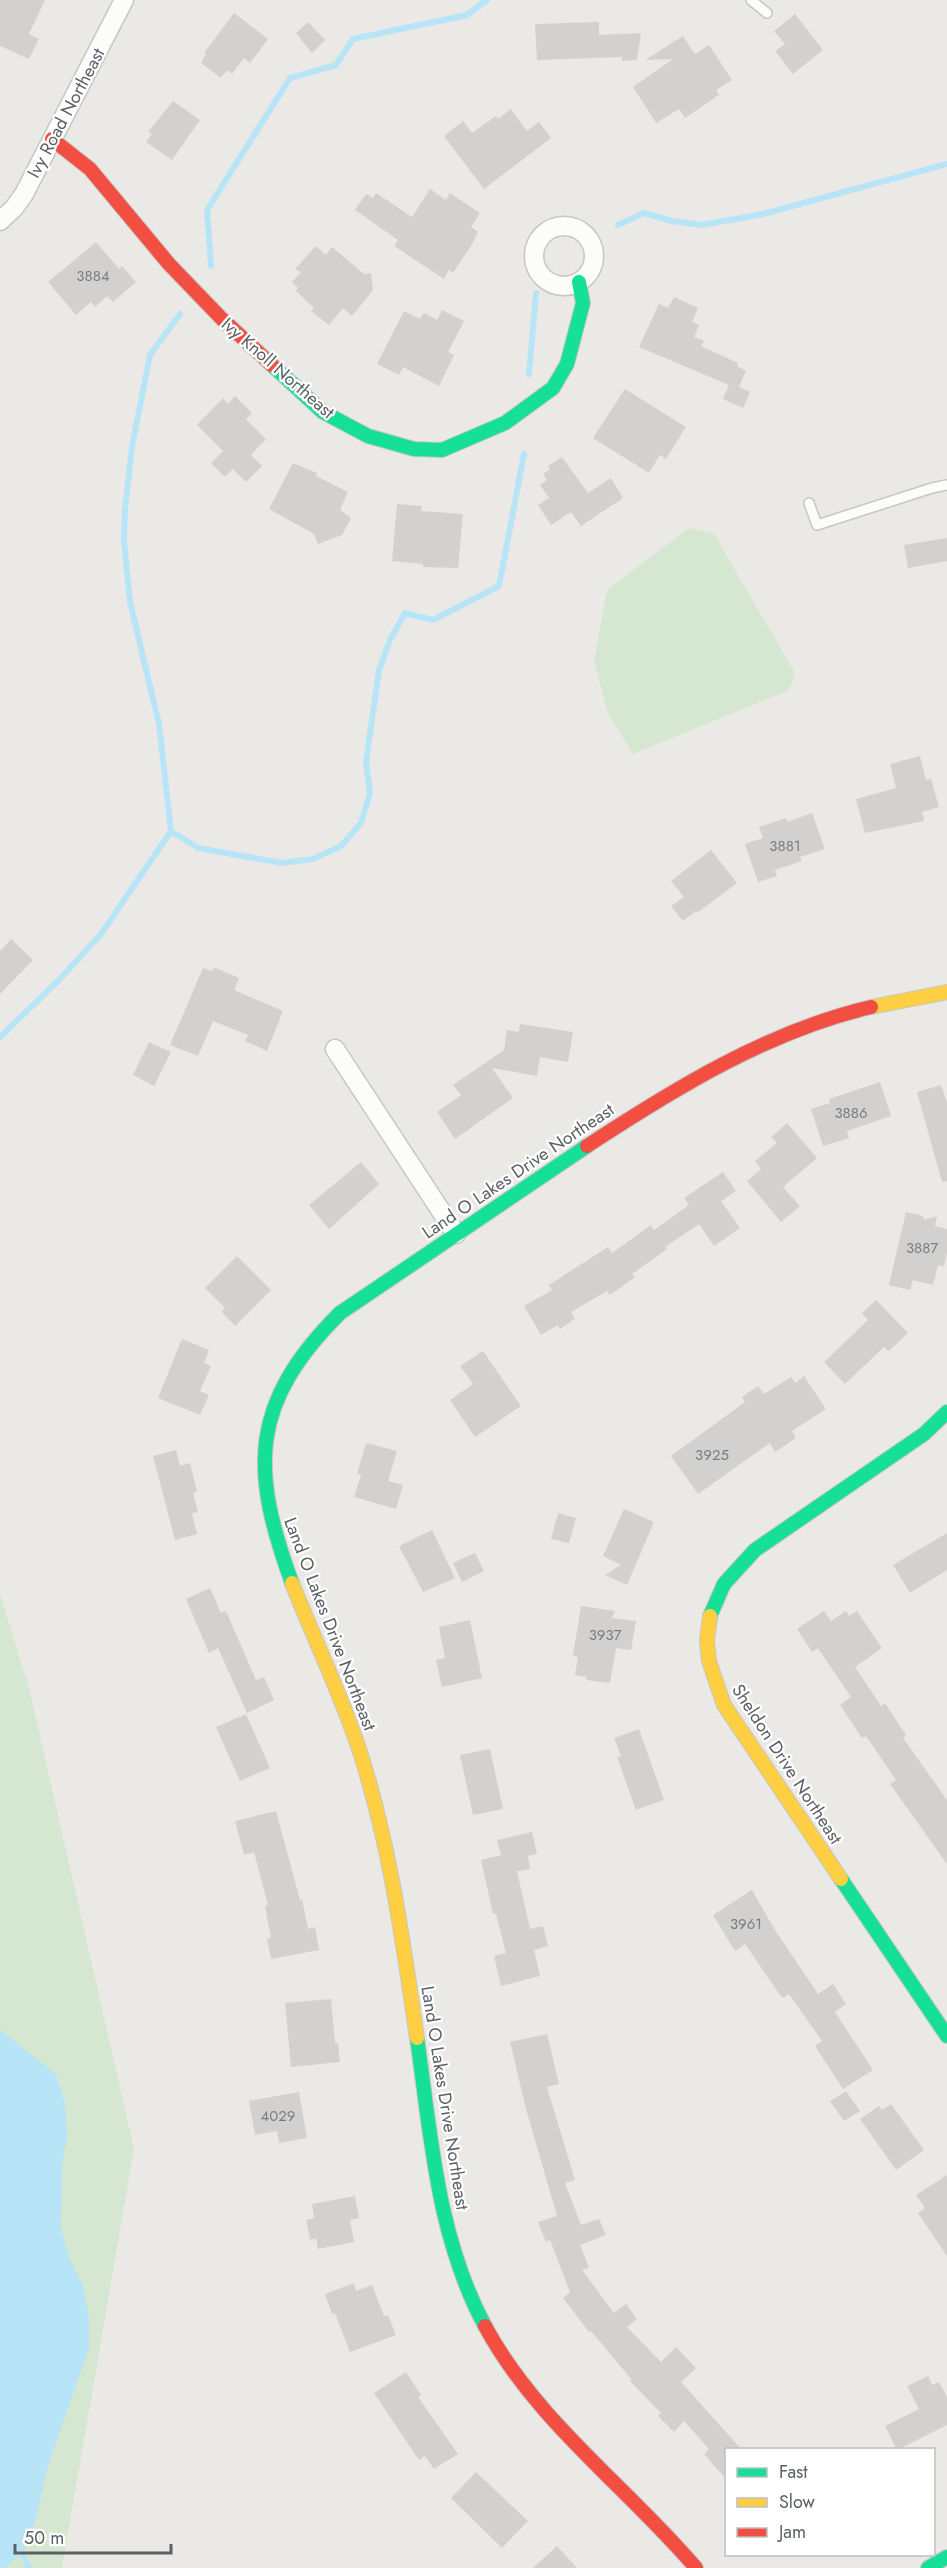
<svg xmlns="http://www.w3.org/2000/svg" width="947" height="2568" font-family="Jost,sans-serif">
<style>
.green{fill:#d5e7d0}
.water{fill:#b7e4f7}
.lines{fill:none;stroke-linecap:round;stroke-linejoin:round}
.stream{stroke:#b7e4f7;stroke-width:6}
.building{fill:#d3d1cf}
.lane-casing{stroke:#c6c6c6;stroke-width:12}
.street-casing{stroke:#c6c6c6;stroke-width:21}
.fast-casing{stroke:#c6c6c6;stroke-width:16}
.slow-casing{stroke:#c6c6c6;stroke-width:16}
.jam-casing{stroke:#c6c6c6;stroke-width:16}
.lane{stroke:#fcfcfb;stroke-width:9}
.street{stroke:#fcfcfb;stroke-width:18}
.fast{stroke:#16e098;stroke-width:14}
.slow{stroke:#ffcf43;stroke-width:14}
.jam{stroke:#f24e42;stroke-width:14}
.labels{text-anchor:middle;stroke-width:4.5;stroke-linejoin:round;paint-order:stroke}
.number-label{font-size:15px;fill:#7a7e80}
.street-label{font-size:18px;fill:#5a6064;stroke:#fff}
</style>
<rect width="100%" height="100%" fill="#ebe9e5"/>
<path class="green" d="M689,528L714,534L795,673L789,690L633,754L608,714L594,661L607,590Z
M0,1593L30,1692L134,2149L62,2568H0Z"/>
<path class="water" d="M0,2030L56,2074L65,2104L67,2135L62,2166L61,2228L69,2258L83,2286L89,2317V2348L48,2466L34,2526L22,2553L5,2568H0Z"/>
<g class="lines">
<path class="stream" d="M618,225L644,213L672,221L702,225L763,214L947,164
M211,266L207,210L290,78L336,65L353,39L467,15L487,0
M529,374L536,293
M171,831L198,848L282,863L313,859L341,846L361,823L370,793L366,762L379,670L390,640L405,613L433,620L499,586L524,454
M0,1037L59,980L101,934L171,831L159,724L130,602L124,540L125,509L132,447L150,355L180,314
M19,2547L29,2568"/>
</g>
<path class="building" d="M0,0H45L29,34L39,39L29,59L0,46Z
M234,13L268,39L250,63L244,58L232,74L227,70L221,78L201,63L206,54L204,53Z
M795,14L823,50L793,74L775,51L785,44L774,31Z
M308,22L325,40L312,53L296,33Z
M599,22V35L641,33L637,60L622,61V57L537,60L535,24Z
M683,36L695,54L709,45L732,80L716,90L719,95L685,118L679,109L656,123L633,87L673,59L645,60Z
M173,101L200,120L172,160L146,142L152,134L148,132Z
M511,109L527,131L539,122L551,138L484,189L444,136L463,121L472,133L496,116L498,119Z
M430,189L446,200L450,193L480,213L471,227L478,232L471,246L453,273L449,270L444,279L394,246L398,240L355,210L366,194L373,198L376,193L412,217Z
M96,242L119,269L122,266L136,282L113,302L107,296L95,307L91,302L76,315L48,282Z
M316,246L326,255L332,247L364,274L371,273L373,290L352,316L343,308L329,325L311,311L314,308L296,291L298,288L292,282L301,272L295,269Z
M674,297L698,308L692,322L699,325L694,337L704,341L701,346L738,363L737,366L746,371L739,387L750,392L743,408L723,399L729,385L639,347L659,304L668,308Z
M442,310L464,321L448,352L454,355L439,386L403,367L399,375L377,364L404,311L420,319L424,313L437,320Z
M625,389L686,427L666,459L660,455L649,473L593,438Z
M235,396L252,413L246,419L266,439L251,455L262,466L246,482L233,469L225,477L211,463L223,451L197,425L223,398L228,404Z
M562,457L588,493L611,478L623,498L581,526L571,512L551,525L538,505L549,498L540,485L547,480L543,474L550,469L548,466Z
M293,463L317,473L316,476L348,492L340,510L351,518L342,535L318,544L314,534L269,509Z
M397,504L422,506L421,511L463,514L458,568L423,567V564L392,561Z
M947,538V561L908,568L904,545Z
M920,756L926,780L931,779L939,807L922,812L924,821L865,833L856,799L896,788L890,764Z
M812,813L825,849L800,857L802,861L775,870L777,876L758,882L745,844L763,838L759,827L786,818L787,822Z
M711,850L737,883L697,913L696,911L683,921L671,906L684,897L671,881Z
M11,939L33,960L0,994V951Z
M214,967L239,978L234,990L283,1011L267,1051L245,1041L248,1035L213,1021L198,1056L170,1045L203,968L212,971Z
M520,1024L573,1032L568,1062L540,1057L537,1076L492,1068L513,1098L455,1139L437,1112L461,1095L453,1085L504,1050L507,1030L519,1032Z
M149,1042L171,1052L154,1086L133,1075Z
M880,1082L891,1116L847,1131L849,1138L823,1146L811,1109L830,1103L829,1099Z
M941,1085L947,1103V1181L942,1182L917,1092Z
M787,1123L817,1158L783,1187L800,1206L781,1222L747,1181L761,1169L755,1161L777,1143L771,1137Z
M361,1162L379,1184L329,1229L309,1205Z
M723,1172L736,1191L721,1201L740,1228L714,1246L699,1224L665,1247L667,1249L632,1274L635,1277L610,1295L607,1291L571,1312L575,1319L560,1329L558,1325L541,1335L524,1306L552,1290L549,1285L608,1247L612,1253L651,1225L654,1230L689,1205L684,1198Z
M906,1212L923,1216L924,1220L937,1216L935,1226L947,1229V1253L944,1266L938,1265L933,1285L913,1280L910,1290L889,1285Z
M237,1256L271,1290L235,1326L222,1312L225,1308L205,1288Z
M876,1300L908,1333L889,1351L884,1347L845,1384L824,1362L868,1320L862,1313Z
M182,1339L209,1350L204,1363L211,1366L200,1391L209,1395L200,1415L158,1398Z
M483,1351L521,1406L475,1437L450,1400L473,1384L460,1366Z
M804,1376L826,1409L792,1431L796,1438L775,1452L770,1443L698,1494L671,1456L745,1402L742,1397L758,1386L764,1394L791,1377L795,1383Z
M366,1443L397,1451L388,1481L403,1485L396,1509L354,1497L361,1475L357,1474Z
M176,1450L180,1466L190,1463L197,1492L193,1493L198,1512L192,1513L197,1534L175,1540L153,1456Z
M624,1509L654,1522L627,1585L605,1575L621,1565L603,1556Z
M558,1513L576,1518L569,1543L551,1539Z
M432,1530L455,1578L423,1592L399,1546Z
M947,1533V1570L910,1593L893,1565Z
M475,1553L484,1571L462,1582L453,1563Z
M210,1588L221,1613L226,1611L256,1680L264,1677L274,1700L247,1713L218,1648L209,1653L186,1599Z
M581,1606L615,1611L612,1618L636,1621L631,1650L616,1648L610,1683L586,1680L587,1677L575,1675L578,1657L573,1656Z
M824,1611L831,1621L846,1611L849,1616L857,1611L882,1648L855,1667L881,1706L885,1703L906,1735L903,1738L947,1800V1864L890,1784L896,1780L866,1736L862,1738L840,1705L851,1697L818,1648L812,1652L797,1629Z
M470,1620L482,1678L442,1687L436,1660L445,1658L439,1627Z
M246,1714L270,1768L240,1781L216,1727Z
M639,1729L664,1800L636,1810L617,1757L621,1756L614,1738Z
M490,1749L503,1809L473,1815L460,1755Z
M276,1811L300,1900L302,1899L308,1929L315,1927L319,1950L271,1959L267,1939L271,1938L265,1906L268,1905L254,1852L244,1855L235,1821Z
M532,1832L537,1854L528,1856L530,1869L517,1871L530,1929L543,1926L548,1946L534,1950L540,1976L501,1986L494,1956L506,1953L496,1914H493L481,1860L501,1855L497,1840Z
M752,1890L775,1930L818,1994L833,1984L846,2004L835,2012L873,2070L843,2089L815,2046L822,2041L789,1994L782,1998L745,1944L735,1951L713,1915Z
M331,1999L335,2043H338L340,2062L291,2067L285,2003Z
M547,2034L559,2084L547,2087L575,2180L565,2183L581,2225L599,2219L606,2235L580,2245L589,2268L582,2270L614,2313L626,2304L637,2319L627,2327L661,2362L676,2347L696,2368L681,2382L742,2450H726V2479L704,2454L709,2449L684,2421L674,2432L658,2416L661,2413L630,2381L631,2379L591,2331L589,2332L563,2298L570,2292L550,2240L546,2242L538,2222L557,2216L526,2109L510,2042Z
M846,2091L860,2111L844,2121L830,2101Z
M299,2092L307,2138L279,2143L277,2131L255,2135L249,2101Z
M891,2104L924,2150L896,2170L860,2119L879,2106L882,2110Z
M947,2175V2256L918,2213L925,2208L916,2195Z
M355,2196L359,2218L350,2220L354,2242L318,2249L316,2238L310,2240L306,2220L314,2218L312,2204Z
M354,2283L356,2291L372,2285L384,2316L388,2315L396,2335L350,2352L335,2313L332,2314L325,2294Z
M406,2372L421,2395L418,2397L458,2454L434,2469L425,2456L419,2460L374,2393Z
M928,2376L932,2385L939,2382L947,2397V2425L897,2450L885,2426L919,2409L907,2386Z
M476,2472L528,2521L502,2548L451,2498Z
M557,2546L577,2568H533Z"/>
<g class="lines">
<g class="lane-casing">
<path id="lane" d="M751,0L767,13
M809,503L817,525L932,488L947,485"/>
</g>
<g class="street-casing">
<path id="street" d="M0,221L14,208L24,194L124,0
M534 256a30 30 0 1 1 60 0a30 30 0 1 1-60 0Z
M335,1049L456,1234"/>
</g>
<g class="fast-casing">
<path id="fast" d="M272,365L323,412L368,436L414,449L442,450L505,423L553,388L567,364L583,303L579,282
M292,1583C250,1468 250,1403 340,1313L587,1146
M710,1616L724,1584L755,1550L924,1434L947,1412
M841,1879L947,2036
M417,2038C431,2136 437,2237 485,2326
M928,2568L947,2557"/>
</g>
<g class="slow-casing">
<path id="slow" d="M871,1007L947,992
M292,1583C314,1639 341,1694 360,1752C390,1845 403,1942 417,2038
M710,1616L707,1641L709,1661L724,1705L841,1879"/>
</g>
<g class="jam-casing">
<path id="jam" d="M52,139L90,169L169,264L222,319L272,365
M587,1146C674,1089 768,1031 871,1007
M485,2326C536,2421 627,2487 696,2568"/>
</g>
<use href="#lane" class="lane"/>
<use href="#street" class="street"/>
<use href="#fast" class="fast"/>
<use href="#slow" class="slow"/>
<use href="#jam" class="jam"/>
</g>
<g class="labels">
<g class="number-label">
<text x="93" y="281">3884</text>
<text x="785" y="851">3881</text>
<text x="851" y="1118">3886</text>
<text x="922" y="1253">3887</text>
<text x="712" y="1460">3925</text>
<text x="605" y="1640">3937</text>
<text x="746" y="1929">3961</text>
<text x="278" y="2121">4029</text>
</g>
<g class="street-label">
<text transform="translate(66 113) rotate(-62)" y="6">Ivy Road Northeast</text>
<text transform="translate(278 368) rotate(41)" y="6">Ivy Knoll Northeast</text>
<text transform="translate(518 1171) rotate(-34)" y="6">Land O Lakes Drive Northeast</text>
<text transform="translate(330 1624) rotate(69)" y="6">Land O Lakes Drive Northeast</text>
<text transform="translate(787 1764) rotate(57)" y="6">Sheldon Drive Northeast</text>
<text transform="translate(445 2098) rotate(81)" y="6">Land O Lakes Drive Northeast</text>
</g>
</g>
<rect x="725" y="2448" width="210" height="108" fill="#ffffff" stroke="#bdbfc1" stroke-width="1.5"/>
<rect x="737" y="2468" width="30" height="9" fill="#16e098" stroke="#bdbfc1" stroke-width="1.5"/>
<text x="779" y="2478" font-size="18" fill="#5a6064">Fast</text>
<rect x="737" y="2498" width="30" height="9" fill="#ffcf43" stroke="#bdbfc1" stroke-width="1.5"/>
<text x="779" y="2508" font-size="18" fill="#5a6064">Slow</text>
<rect x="737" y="2528" width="30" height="9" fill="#f24e42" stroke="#bdbfc1" stroke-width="1.5"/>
<text x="779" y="2538" font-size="18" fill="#5a6064">Jam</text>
<path d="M15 2544v9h156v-9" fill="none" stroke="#5a6064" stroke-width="3"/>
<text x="24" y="2544" font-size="18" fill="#5a6064" stroke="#ffffff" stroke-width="4.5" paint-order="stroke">50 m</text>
</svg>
